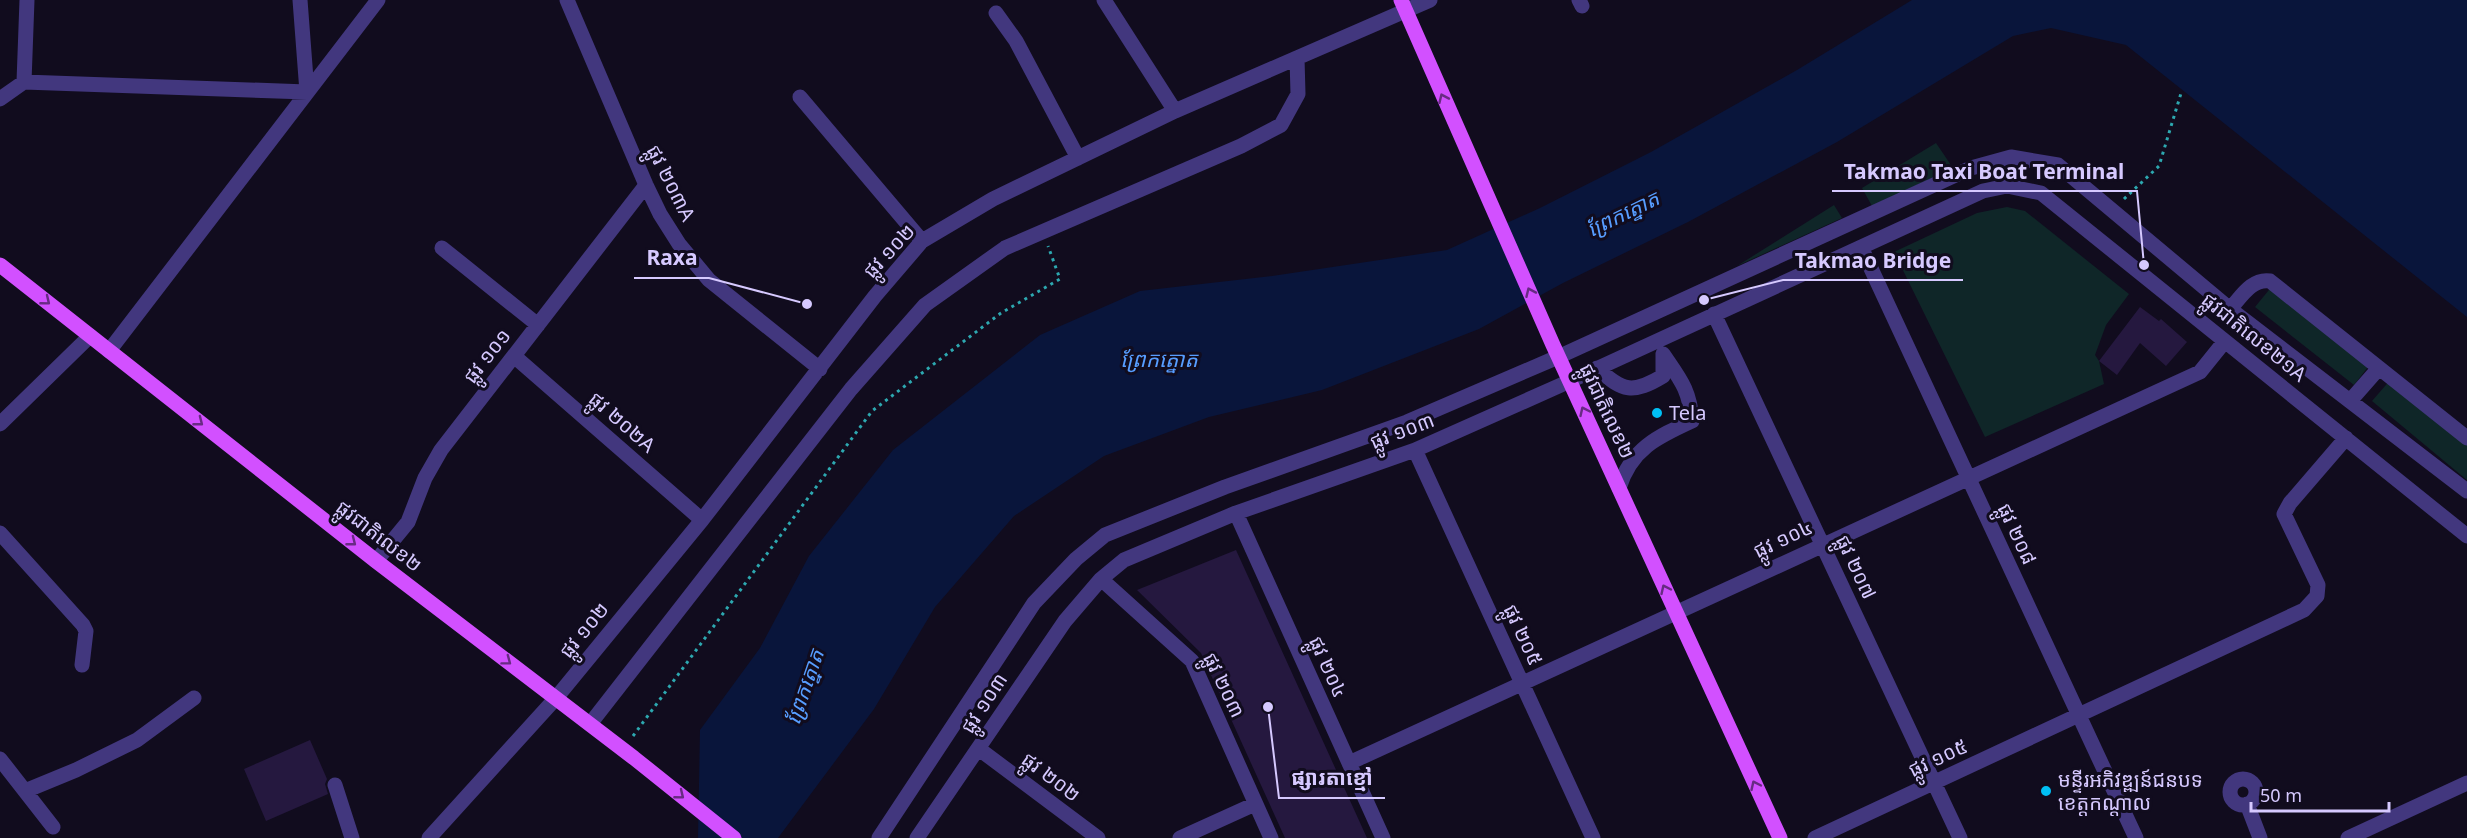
<svg xmlns="http://www.w3.org/2000/svg" width="2467" height="838" font-family="'Noto Sans','Noto Sans Khmer',sans-serif">
<style>
.green{fill:#0f2628}
.water{fill:#09153b}
.building{fill:#25183f}
.lines{fill:none;stroke-linecap:round;stroke-linejoin:round}
.path{stroke:#2da8b0;stroke-width:3;stroke-dasharray:3 4.5;stroke-linecap:butt}
.minor{stroke:#42377e;stroke-width:15}
.major{stroke:#d250ff;stroke-width:15}
.oneway{stroke:#682b83}
.poi-dot{fill:#00bff4;stroke:#110c1e;stroke-width:2}
.labels{text-anchor:middle;stroke-width:6;stroke-linejoin:round;paint-order:stroke}
.street-label{font-size:20px;fill:#d6c9ff;stroke:#110c1e}
.poi-label{font-size:20px;fill:#d6c9ff;stroke:#110c1e;text-anchor:start}
.water-label{font-size:21px;font-style:italic;fill:#579dff;stroke:#110c1e}
.leader{fill:none;stroke:#d6c9ff;stroke-width:2}
.callout-dot{fill:#d6c9ff;stroke:#110c1e;stroke-width:2}
.callout-label{font-size:21px;text-anchor:middle;font-weight:bold;fill:#d6c9ff;stroke:#110c1e;stroke-width:6;stroke-linejoin:round;paint-order:stroke}
</style>
<rect width="100%" height="100%" fill="#110c1e"/>
<path class="green" d="M1936,143L1953,168L1872,206L1862,188Z
M1834,205L1842,218L1737,266Z
M2007,207L2025,211L2129,294L2106,325L2095,355L2099,361L2104,384L1985,437L1894,252L1977,213Z
M2273,285L2371,363L2354,385L2255,307Z
M2392,378L2467,440V480L2372,401Z"/>
<path class="water" d="M1912,0H2467V317L2126,45L2051,28L2013,36L1837,142L1688,222L1563,283L1479,329L1322,390L1209,417L1104,456L1014,516L935,607L874,709L778,838H698L700,730L760,648L809,556L893,450L1040,335L1140,291L1272,276L1447,250L1540,208L1651,152L1797,70Z"/>
<path class="building" d="M2140,307L2159,321L2161,319L2187,342L2166,366L2140,343L2117,375L2099,361Z
M1236,550L1367,838H1285L1201,653L1137,590Z
M310,740L327,779L325,784L328,794L266,821L244,769Z"/>
<g class="lines">
<path class="path" d="M2124,199L2159,166L2182,90
M633,736L872,411L1001,313L1060,279L1048,246"/>
<path class="minor" d="M567,0L646,185L660,214L679,244L709,280L820,369
M1104,0L1175,111
M1579,0L1582,6
M996,13L1016,41L1078,158
M24,82L27,0
M800,97L922,241
M0,99L24,82L307,92L300,0
M1861,247L2136,838
M442,248L538,325
M2230,309C2241,297 2252,278 2270,281L2467,438
M1714,314L1960,838
M109,351L378,0
M514,356L702,520
M1597,368C1623,392 1633,394 1663,376V354
M2350,401L2379,368
M0,424L90,336
M1415,450L1593,838
M1619,488C1631,449 1657,437 1692,421C1690,390 1680,379 1663,354
M1236,513L1383,838
M0,533L83,625L86,631L82,665
M376,561L408,522L425,478L441,450L646,185
M1101,579L1192,661L1271,838
M590,724L851,389L925,305L1005,248L1241,146L1281,125L1298,94L1297,58
M979,749L1098,838
M0,759L53,827
M1349,763L2200,372L2225,341
M2230 792a13 13 0 1 1 26 0a13 13 0 1 1-26 0Z
M335,785L352,838
M25,791L76,770L137,740L194,698
M2247,804L2260,838
M429,838L556,698L702,520L875,296L922,241L993,199L1175,111L1430,0
M879,838L1034,603L1076,559L1105,535L1225,487L1407,422L1558,357L1971,168L2011,157L2058,165L2230,309L2467,491
M917,838L1065,621L1101,579L1124,560L1236,513L1415,450L1570,381L1983,191L2007,186L2041,193L2467,536
M1180,838L1255,804
M1815,838L2304,610L2317,596L2318,585L2284,514L2290,503L2346,438
M2348,838L2467,783"/>
<path class="major" d="M1401,0L1553,345L1780,838
M0,265L376,561L634,758L734,838"/>
</g>
<defs><path id="oneway-chevron" d="M-2-3.5L2.5 0L-2 3.5" fill="none" stroke-width="1.6" stroke-linecap="round" stroke-linejoin="round" transform="scale(1.5)"/></defs>
<g class="oneway">
<use href="#oneway-chevron" transform="translate(1443 98) rotate(-114)"/>
<use href="#oneway-chevron" transform="translate(1530 292) rotate(-114)"/>
<use href="#oneway-chevron" transform="translate(46 301) rotate(39)"/>
<use href="#oneway-chevron" transform="translate(1584 411) rotate(-115)"/>
<use href="#oneway-chevron" transform="translate(199 422) rotate(38)"/>
<use href="#oneway-chevron" transform="translate(352 542) rotate(38)"/>
<use href="#oneway-chevron" transform="translate(1665 589) rotate(-115)"/>
<use href="#oneway-chevron" transform="translate(507 661) rotate(37)"/>
<use href="#oneway-chevron" transform="translate(1755 785) rotate(-115)"/>
<use href="#oneway-chevron" transform="translate(680 795) rotate(39)"/>
</g>
<g class="poi-dot">
<circle cx="1657" cy="413" r="6"/>
<circle cx="2046" cy="791" r="6"/>
</g>
<g class="labels">
<g class="street-label">
<text transform="translate(671 183) rotate(63)" y="7">ផ្លូវ ២០៣A</text>
<text transform="translate(889 251) rotate(-47)" y="7">ផ្លូវ ១០២</text>
<text transform="translate(2254 337) rotate(39)" y="7">ផ្លូវជាតិលេខ២១A</text>
<text transform="translate(487 356) rotate(-52)" y="7">ផ្លូវ ១០១</text>
<text transform="translate(1607 411) rotate(65)" y="7">ផ្លូវជាតិលេខ២</text>
<text transform="translate(622 422) rotate(41)" y="7">ផ្លូវ ២០២A</text>
<text transform="translate(1402 431) rotate(-21)" y="7">ផ្លូវ ១០៣</text>
<text transform="translate(2017 534) rotate(65)" y="7">ផ្លូវ ២០៨</text>
<text transform="translate(379 536) rotate(38)" y="7">ផ្លូវជាតិលេខ២</text>
<text transform="translate(1783 539) rotate(-25)" y="7">ផ្លូវ ១០៤</text>
<text transform="translate(1856 567) rotate(65)" y="7">ផ្លូវ ២០៧</text>
<text transform="translate(584 630) rotate(-51)" y="7">ផ្លូវ ១០២</text>
<text transform="translate(1523 635) rotate(65)" y="7">ផ្លូវ ២០៥</text>
<text transform="translate(1328 667) rotate(66)" y="7">ផ្លូវ ២០៤</text>
<text transform="translate(1224 685) rotate(64)" y="7">ផ្លូវ ២០៣</text>
<text transform="translate(984 703) rotate(-57)" y="7">ផ្លូវ ១០៣</text>
<text transform="translate(1938 758) rotate(-25)" y="7">ផ្លូវ ១០៥</text>
<text transform="translate(1051 777) rotate(37)" y="7">ផ្លូវ ២០២</text>
</g>
<g class="poi-label">
<text x="1669" y="420">Tela</text>
<text x="2058" y="787">មន្ទីរអភិវឌ្ឍន៍ជនបទ<tspan x="2058" dy="23">ខេត្តកណ្តាល</tspan></text>
</g>
<g class="water-label">
<text transform="translate(1623 214) rotate(-26)" y="7">ព្រែកត្នោត</text>
<text x="1159" y="367">ព្រែកត្នោត</text>
<text transform="translate(805 687) rotate(-71)" y="7">ព្រែកត្នោត</text>
</g>
</g>
<path class="leader" d="M2144 265L2137 191H1832M807 304L709 278H634M1704 300L1783 280H1963M1268 707L1279 798H1385"/>
<g class="callout-dot">
<circle cx="2144" cy="265" r="6"/>
<circle cx="807" cy="304" r="6"/>
<circle cx="1704" cy="300" r="6"/>
<circle cx="1268" cy="707" r="6"/>
</g>
<g class="callout-label">
<text x="1984" y="179">Takmao Taxi Boat Terminal</text>
<text x="672" y="265">Raxa</text>
<text x="1873" y="268">Takmao Bridge</text>
<text x="1332" y="785">ផ្សារតាខ្មៅ</text>
</g>
<path d="M2251 802v9h138v-9" fill="none" stroke="#d6c9ff" stroke-width="3"/>
<text x="2260" y="802" font-size="18" fill="#d6c9ff" stroke="#110c1e" stroke-width="4.5" paint-order="stroke">50 m</text>
</svg>
